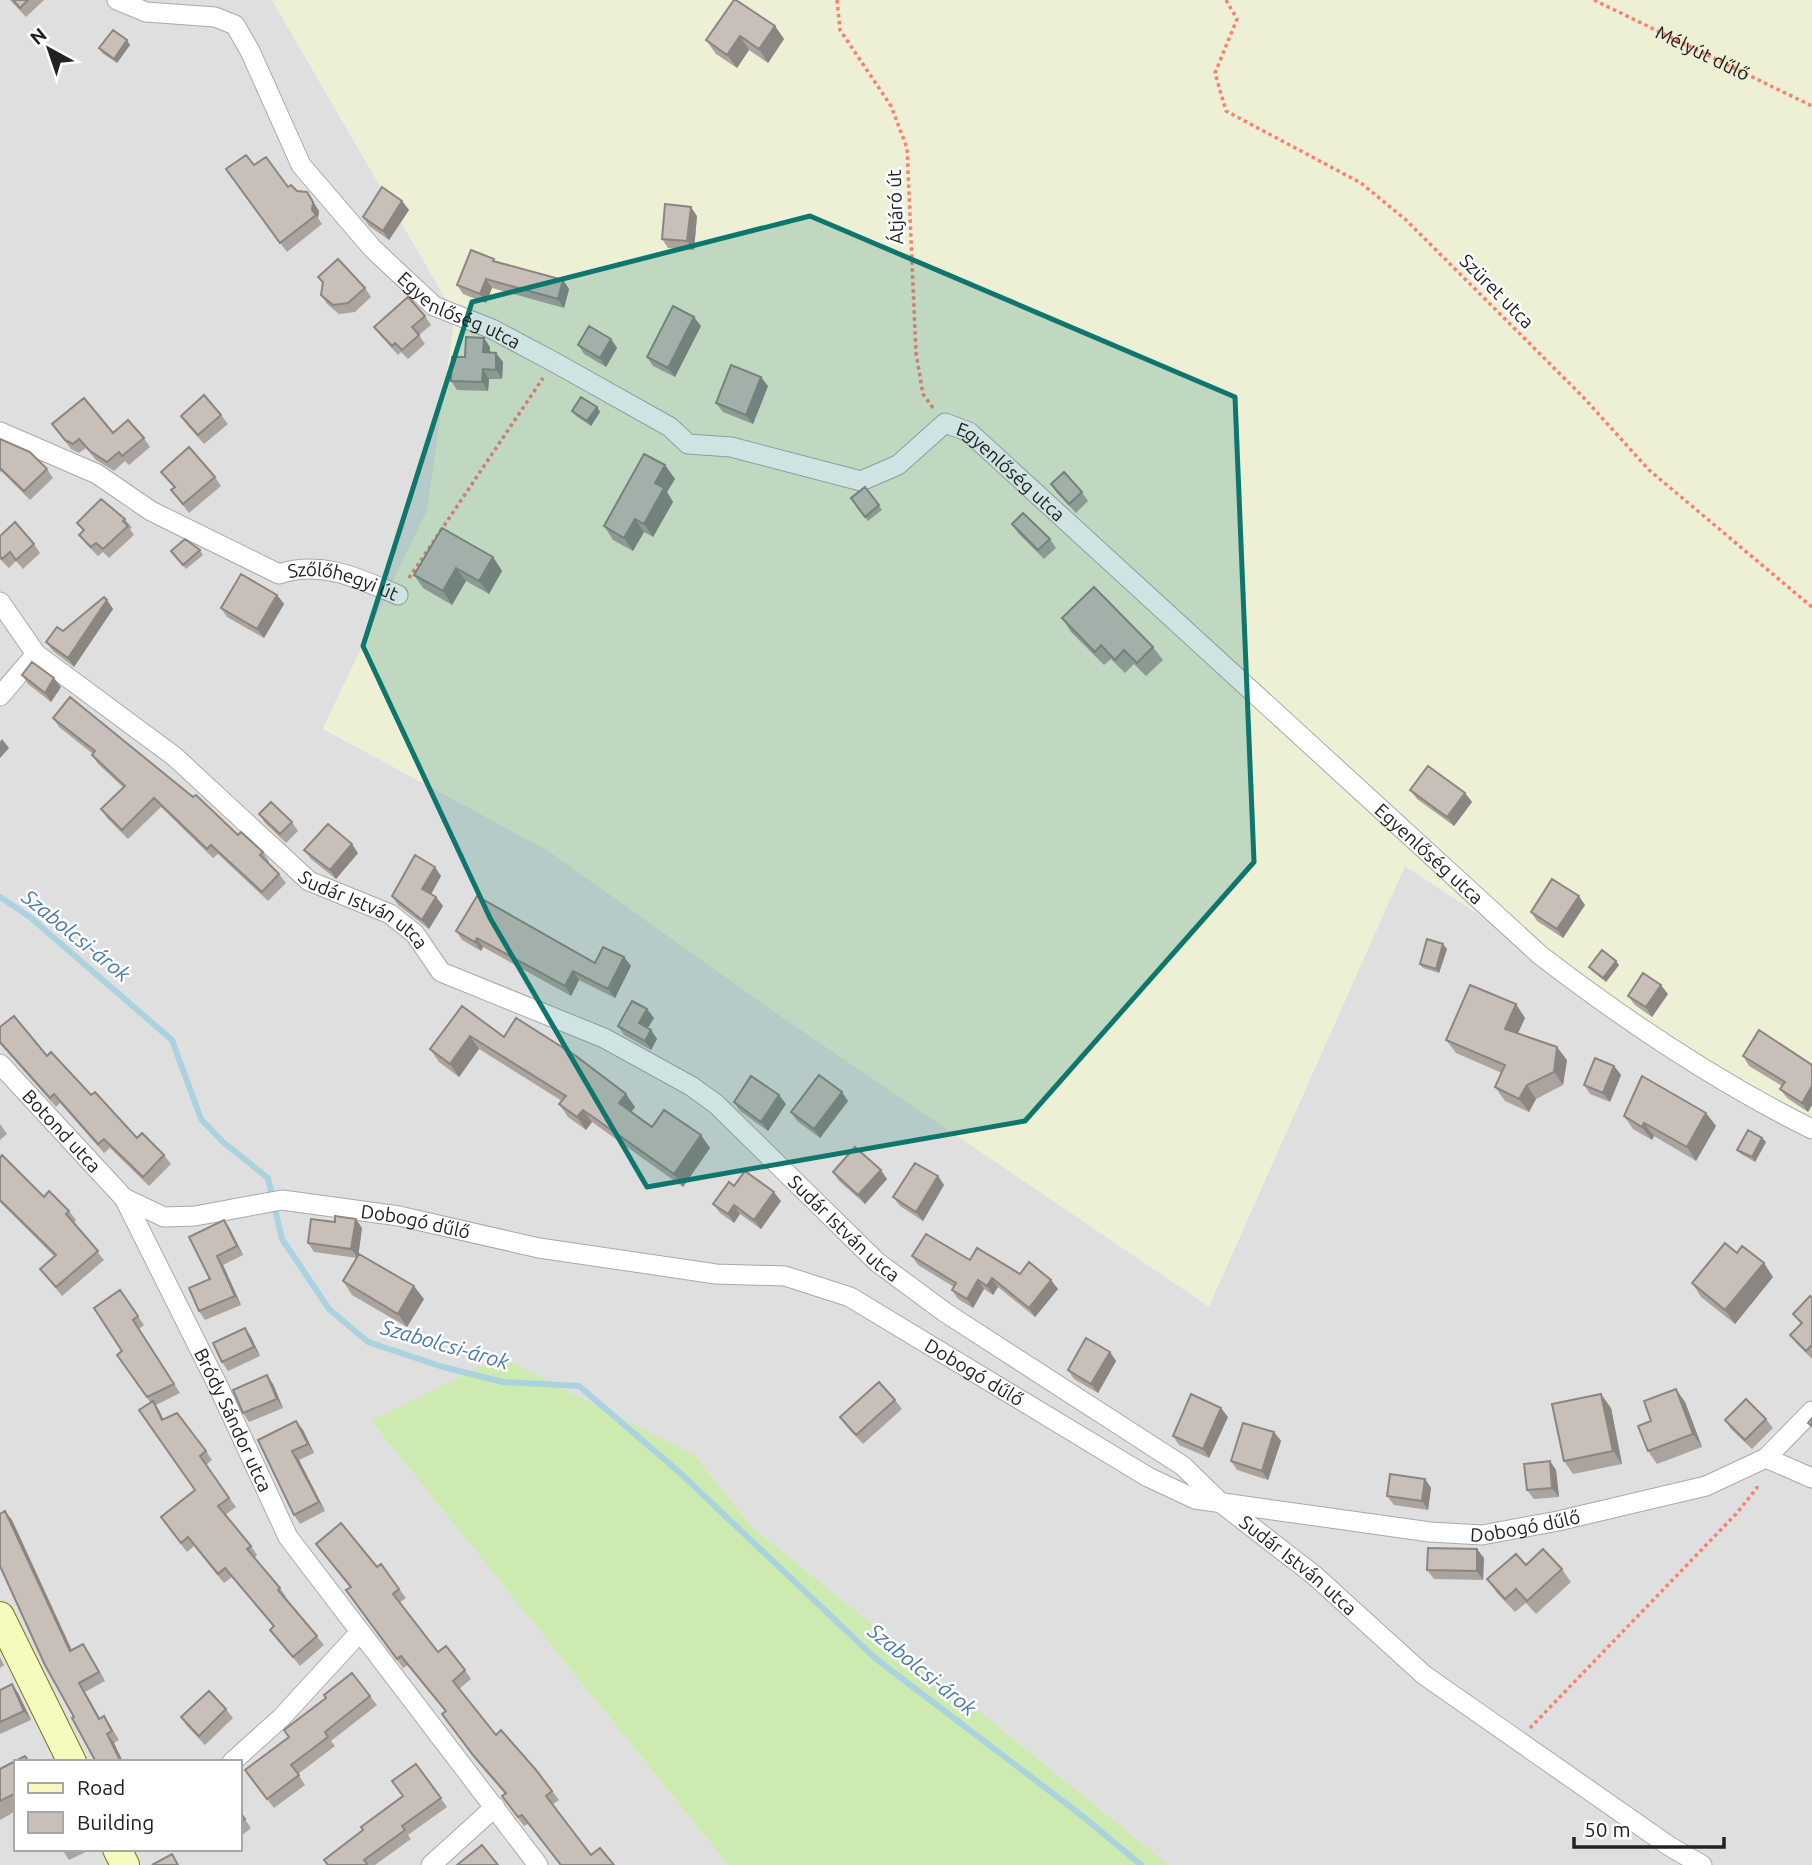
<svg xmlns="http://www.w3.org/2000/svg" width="1812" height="1865" font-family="Ubuntu,sans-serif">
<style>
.residential{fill:#e0dfdf;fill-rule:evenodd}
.farmland{fill:#eef0d5}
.grass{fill:#cdebb0}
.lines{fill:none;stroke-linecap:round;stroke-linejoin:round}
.stream{stroke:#aad3df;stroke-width:6}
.street-casing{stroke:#a9a9a9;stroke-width:21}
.secondary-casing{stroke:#707d05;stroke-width:30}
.path{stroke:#fa8072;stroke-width:3.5;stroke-dasharray:3.5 3.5;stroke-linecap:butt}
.street{stroke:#fff;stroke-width:19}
.secondary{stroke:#f7fabf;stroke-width:28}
.wall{fill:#aba49e}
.shaded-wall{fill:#8b8681}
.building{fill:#c7bfb8;stroke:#8b8681;stroke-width:2}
.marked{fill:#0f766e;fill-opacity:0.2;stroke:#0f766e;stroke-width:5;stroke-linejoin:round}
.labels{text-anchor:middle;stroke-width:5;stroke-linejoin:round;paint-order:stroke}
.street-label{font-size:19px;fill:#222;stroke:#fff}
.water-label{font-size:21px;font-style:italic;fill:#4a7aab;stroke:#fff}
</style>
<rect width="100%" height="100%" fill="#f2efe9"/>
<path class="residential" d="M0,0H272L455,315L428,510L323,729L547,850L1209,1306L1405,866L1812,1132V1865H1169L752,1527L695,1456L371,1421L728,1865H0ZM16,1762H240V1849H16Z"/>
<path class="farmland" d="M272,0H1812V1132L1405,866L1208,1306L777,1014L547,850L323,728L427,510L455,315Z"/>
<path class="grass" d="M501,1357L695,1456L752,1527L1169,1865H728L371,1421Z"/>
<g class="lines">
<path class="stream" d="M0,897L30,917L172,1040L201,1119L223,1142L268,1178L282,1239L329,1309L368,1342L443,1367L503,1382L579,1386L678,1471L875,1658L1085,1818L1141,1865"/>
<g class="street-casing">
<g id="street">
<path id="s2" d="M117,0L146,12L215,17L235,25L250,51L301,165L373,249L434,306L492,329L554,362L670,427L688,444L731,447L861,481L898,465L945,423L969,432L1540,955C1626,1021 1715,1081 1812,1129"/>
<path id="s3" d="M0,432L97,474L151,511L279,574C322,560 358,578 398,595"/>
<path id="s4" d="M0,602L36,654L175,757L309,881L390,914L415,934L441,972L604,1038L691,1086L716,1104L877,1262L946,1313L1183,1466L1221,1503L1314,1575L1424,1675L1669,1846L1702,1865"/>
<path d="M0,696L36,654"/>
<path id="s5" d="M0,1064L124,1198L220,1390L288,1537L538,1865"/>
<path id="s6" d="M124,1198L164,1217L195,1216L282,1200L399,1216L539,1248L716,1274L785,1276L850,1297L1148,1477L1195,1499L1430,1532L1482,1535L1558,1521L1706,1486L1766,1458L1812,1411"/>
<path d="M1766,1458L1812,1478"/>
<path d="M232,1762L281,1718L360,1632"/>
<path d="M431,1865L495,1807"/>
</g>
</g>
<g class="secondary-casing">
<path id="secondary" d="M0,1616L72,1762
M117,1849L125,1865"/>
</g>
<g class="path">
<path d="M837,0L840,30L891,106L907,148L916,353L923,394L933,408"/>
<path d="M1226,0L1237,19L1215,73L1226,111L1361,183L1406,220L1584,398L1649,470L1812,607"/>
<path id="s1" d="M1594,0L1812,106"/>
<path d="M409,578L543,378"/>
<path d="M1530,1728L1736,1514L1757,1488L1756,1483"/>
</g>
<use href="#street" class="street"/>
<use href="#secondary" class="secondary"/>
</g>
<path class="wall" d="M10,0H44L26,17Z
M775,26L784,39L768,63L749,50L737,68L716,54L706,40Z
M130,45L117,63L102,53L99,48Z
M254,165L288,187L297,191L307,192L319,211L318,218L322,224L287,252L226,169Z
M402,201L409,210L389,240L369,226L363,217Z
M697,216L694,250L668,248L662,239Z
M496,262L563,280L569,289L564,308L492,288L486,303L463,294L457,285Z
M318,277L365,288L371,297L355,312L339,314L327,304L321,295L322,283Z
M425,316L431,325L419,335L425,344L408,359L401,352L398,355L381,336L374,327Z
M701,326L675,377L653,366L647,357Z
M611,339L617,348L606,367L584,354L578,345Z
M490,347V352L503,362L502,379H489L488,391L457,390L451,381L465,357Z
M768,386L753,424L723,412L716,403Z
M597,407L600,412L591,426L576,416L572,411Z
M221,415L228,424L204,444L187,425L181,416Z
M52,424L144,438L150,447L129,465L125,461L114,471L96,460L86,448L79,453L71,449Z
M0,439L47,469L53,478L30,500L1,471L0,473Z
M665,465L675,479L667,492L673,502L653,537L644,532L633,551L613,540L604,526Z
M161,472L215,477L221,486L189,513L171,490L174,488Z
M1051,484L1082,492L1088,501L1076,513L1057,493Z
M865,487L882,510L868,521L851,498Z
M125,519L132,528L130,529L134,535L109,558L103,552L98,556L86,544L79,535L83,531L77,523Z
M1012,524L1050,539L1056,548L1044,559L1018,533Z
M0,536L34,544L40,553L23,569L16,561L9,568L0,559Z
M200,550L203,555L186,569L171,551Z
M493,557L502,571L489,594L466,581L452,605L423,588L414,575Z
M277,595L284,604L264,638L227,617L221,608Z
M107,600L113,609L74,667L53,651L46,642Z
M1062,618L1153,647L1163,660L1146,676L1134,664L1125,673L1111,659L1104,665L1071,632Z
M22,675L61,687L51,702L28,684Z
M53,718L263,852L269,861L268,863L279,874L286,883L268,901L218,854L213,858L161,807L128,839L107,818L101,809L124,788L98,764L92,755L93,754L59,727Z
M1410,790L1465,793L1472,802L1454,826L1417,799Z
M259,814L292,822L298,831L286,843L265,823Z
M304,850L358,853L336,879L311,859Z
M441,876L431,894L436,897L443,906L429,929L398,905L392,896Z
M1585,905L1563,938L1537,921L1531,912Z
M456,931L595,963L624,957L631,966L615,998L579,980L571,996L483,947L481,951L462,940Z
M1447,949L1439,973L1423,968L1420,964Z
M1616,961L1619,965L1606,982L1592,971L1589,967Z
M1668,994L1652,1017L1635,1005L1628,996Z
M462,1006L504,1037L635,1107L631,1112L652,1127L710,1148L683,1187L592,1122L586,1130L568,1117L559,1104L562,1101L479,1049L459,1077L439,1062L430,1049Z
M647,1009L654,1018L648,1028L651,1030L657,1039L651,1050L624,1035L618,1026Z
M1525,1018L1518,1033L1567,1060L1563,1085L1536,1099L1529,1112L1505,1101L1495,1087L1502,1073L1456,1053L1446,1040Z
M0,1027L47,1056L137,1138L164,1155L171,1164L149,1186L110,1148L104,1153L60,1103L56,1107L0,1044Z
M1743,1056L1812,1065V1105L1808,1112L1787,1098L1780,1089L1782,1086L1749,1066Z
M1614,1066L1621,1075L1610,1102L1590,1094L1584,1085Z
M848,1101L820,1138L797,1121L791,1112Z
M734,1102L786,1104L768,1131L740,1111Z
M1706,1113L1716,1126L1696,1161L1654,1136L1652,1140L1633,1129L1624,1116Z
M0,1124L7,1134L0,1140Z
M1762,1138L1766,1142L1755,1162L1741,1154L1737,1150Z
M0,1158L44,1197L69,1211L76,1220L74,1223L104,1260L62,1296L40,1269L55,1257L0,1202Z
M833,1172L887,1179L865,1204L839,1181Z
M938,1176L944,1185L923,1221L900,1206L893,1197Z
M781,1201L761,1229L740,1214L734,1223L720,1213L713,1204Z
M224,1220L230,1229L243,1255L223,1265L241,1305L205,1320L199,1311L210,1279Z
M362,1228L358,1256L424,1299L407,1327L352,1295L343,1281L357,1258L314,1252L308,1243Z
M1737,1253L1773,1277L1735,1324L1701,1297L1692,1283Z
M912,1256L970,1260L1020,1274L1058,1289L1035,1317L998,1287L993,1295L984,1289L973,1308L958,1299L952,1290L954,1287L918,1265Z
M120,1290L144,1325L139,1329L180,1393L156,1405L163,1419L206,1451L212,1460L206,1465L236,1507L225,1515L251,1546L257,1555L254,1558L280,1588L286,1597L285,1598L324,1645L300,1666L270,1630L273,1626L232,1577L224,1583L194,1546L187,1552L167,1526L195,1490L150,1402L117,1355L122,1351Z
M1812,1298V1359L1797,1344L1790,1335L1801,1324L1793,1314Z
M245,1328L251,1337L260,1356L228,1371L222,1362Z
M1110,1352L1116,1361L1098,1393L1074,1379L1068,1370Z
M273,1384L283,1408L249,1422L243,1413Z
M895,1400L902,1409L863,1444L846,1426L840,1417Z
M1685,1402L1702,1447L1657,1464L1648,1451L1651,1421Z
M1611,1408L1622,1464L1573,1474L1564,1461Z
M1228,1417L1209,1458L1179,1445L1173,1436Z
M1766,1419L1773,1428L1752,1449L1731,1429L1725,1420Z
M303,1430L314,1453L299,1460L325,1511L300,1524L294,1515L258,1440Z
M1274,1432L1281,1441L1268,1480L1237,1470L1231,1461Z
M1556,1470L1559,1497L1534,1499L1527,1490Z
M1425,1479L1431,1488L1428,1510L1394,1505L1387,1496Z
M0,1514L12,1520L72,1650L89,1653L105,1681L85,1692L100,1718L104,1716L110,1725L119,1740L114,1743L123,1762H96L74,1717Z
M316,1544L377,1567L381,1564L406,1598L399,1603L438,1652L465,1670L471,1679L459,1689L496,1735L536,1770L559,1800L553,1804L591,1855L614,1865H560L528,1824L524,1826L508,1805L505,1794L479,1764L442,1714L446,1711L408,1665L403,1668L346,1590L350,1587Z
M1484,1558L1483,1580L1434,1579L1427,1570Z
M1526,1565L1562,1569L1571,1582L1536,1614L1526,1603L1515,1612L1497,1593L1487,1579Z
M0,1657L4,1665L0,1668Z
M12,1684L18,1693L31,1720L0,1734V1690Z
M370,1696L377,1705L331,1741L335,1746L298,1774L305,1785L274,1808L245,1770Z
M226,1709L233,1718L205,1745L187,1726L181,1717Z
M25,1756L30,1762H16V1811L0,1820V1769Z
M416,1764L447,1807L408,1835L411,1839L375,1865H327L363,1830L403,1796Z
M240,1812L251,1828L240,1837Z
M62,1849H90V1850L69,1860Z"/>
<path class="shaded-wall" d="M775,26L784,39L768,63L759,49Z
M740,36L749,50L737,68L727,55Z
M127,40L130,45L117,63L114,59Z
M307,192L319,211L318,218L312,210Z
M402,201L409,210L389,240L383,231Z
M691,207L697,216L694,250L687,241Z
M486,279L492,288L486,303L480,294Z
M563,280L569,289L564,308L558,299Z
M694,317L701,326L675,377L668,368Z
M484,338L490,347V361L483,352Z
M611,339L617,348L606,367L600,358Z
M496,353L503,362L502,379L496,370Z
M483,369L489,379L488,391L482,382Z
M761,377L768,386L753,424L746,415Z
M597,407L600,412L591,426L587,421Z
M665,465L675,479L667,492L673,502L653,537L644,524L655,483Z
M635,519L644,532L633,551L624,538Z
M493,557L502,571L489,594L479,581Z
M456,568L466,581L452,605L443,591Z
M277,595L284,604L264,638L257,629Z
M107,600L113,609L74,667L68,658Z
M54,678L61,687L51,702L45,693Z
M2,739L9,748L0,758V742Z
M1465,793L1472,802L1454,826L1447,817Z
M352,844L358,853L336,879L330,870Z
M435,867L441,876L429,898L422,889Z
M1579,896L1585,905L1563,938L1557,929Z
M436,897L443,906L429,929L422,920Z
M477,938L483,947L481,951L475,942Z
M1443,944L1447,949L1439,973L1436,969Z
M624,957L631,966L615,998L608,989Z
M1616,961L1619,965L1606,982L1603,978Z
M573,971L579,980L571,996L565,986Z
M1661,985L1668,994L1652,1017L1646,1007Z
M1516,1004L1525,1018L1514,1042L1505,1029Z
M647,1009L654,1018L645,1032L639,1023Z
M651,1030L657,1039L651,1050L645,1041Z
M470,1036L479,1049L459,1077L450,1064Z
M1557,1047L1567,1060L1563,1085L1554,1072Z
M1614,1066L1621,1075L1610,1102L1603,1093Z
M1527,1085L1536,1099L1529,1112L1519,1099Z
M1812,1086V1105L1808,1112L1802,1103Z
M842,1092L848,1101L820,1138L814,1129Z
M626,1094L635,1107L628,1116L619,1103Z
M779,1095L786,1104L768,1131L761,1122Z
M583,1110L592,1122L586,1130L577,1117Z
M1706,1113L1716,1126L1696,1161L1687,1147Z
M1644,1123L1654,1136L1652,1140L1642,1127Z
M701,1135L710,1148L683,1187L674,1174Z
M1762,1138L1766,1142L1755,1162L1752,1157Z
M881,1170L887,1179L865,1204L858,1195Z
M938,1176L944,1185L923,1221L916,1212Z
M774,1192L781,1201L761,1229L754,1220Z
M734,1205L740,1214L734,1223L728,1214Z
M356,1219L362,1228L358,1258L351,1249Z
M224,1220L230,1229L243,1255L237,1246Z
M217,1256L223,1265L241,1305L235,1296Z
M1764,1263L1773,1277L1735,1324L1725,1310Z
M992,1278L998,1287L993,1295L987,1286Z
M978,1280L984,1289L973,1308L967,1299Z
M1051,1280L1058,1289L1035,1317L1029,1308Z
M414,1286L424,1299L407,1327L398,1314Z
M245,1328L251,1337L260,1356L254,1347Z
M1110,1352L1116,1361L1098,1393L1091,1384Z
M267,1375L273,1384L283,1408L277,1399Z
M1676,1389L1685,1402L1702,1447L1693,1434Z
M1601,1394L1611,1408L1622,1464L1613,1451Z
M153,1401L159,1410L168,1429L162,1420Z
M1221,1408L1228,1417L1209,1458L1203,1449Z
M296,1421L303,1430L314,1453L308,1444Z
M1274,1432L1281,1441L1268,1480L1262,1471Z
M292,1451L299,1460L325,1511L319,1502Z
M1550,1461L1556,1470L1559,1497L1552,1488Z
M1425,1479L1431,1488L1428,1510L1422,1501Z
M5,1511L12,1520L76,1660L70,1651Z
M1477,1549L1484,1558L1483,1580L1477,1571Z
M83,1644L89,1653L105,1681L99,1672Z
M79,1683L85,1692L105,1728L99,1719Z
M12,1684L18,1693L31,1720L24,1711Z
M107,1734L114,1743L123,1762H121Z"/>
<path class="building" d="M13,0H28L20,8Z
M734,0H736L775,26L759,49L740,36L727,55L706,40Z
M113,30L127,40L114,59L99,48Z
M246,155L254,165L266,157L288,187L291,185L297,191L307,192L313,202L312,210L316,215L280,243L226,169Z
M382,187L402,201L383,231L363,217Z
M665,204L691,207L687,241L662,239Z
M471,250L494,259L493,261L563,280L558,299L486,279L480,294L457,285Z
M338,259L365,288L348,303L333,305L321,295L323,282L318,277Z
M408,297L425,316L412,327L419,335L402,350L395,343L392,346L374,327Z
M673,306L694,317L668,368L647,357Z
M589,326L611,339L600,358L578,345Z
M466,337L484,338L483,352L496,353V370L483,369L482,382L451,381L452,357H465Z
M731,365L761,377L746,415L716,403Z
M204,395L221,415L198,435L181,416Z
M581,397L597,407L587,421L572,411Z
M84,398L113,433L128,420L144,438L122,456L119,452L107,462L90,451L79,439L73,444L65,440L52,424Z
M0,439L30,452L47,469L24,491L0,468Z
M189,447L215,477L183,504L171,490L175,487L161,472Z
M644,454L665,465L655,483L664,488L644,524L635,519L624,538L604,526Z
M1064,472L1082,492L1069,504L1051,484Z
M865,487L879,505L865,517L851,498Z
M101,499L125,519L123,521L128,526L103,549L96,543L91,547L79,535L84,530L77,523Z
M1023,513L1050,539L1038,550L1012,524Z
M15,522L34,544L16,560L10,552L2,559L0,556V536Z
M442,528L493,557L479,581L456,568L443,591L414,575Z
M185,539L200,550L183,565L171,551Z
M241,574L277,595L257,629L221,608Z
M1094,587L1153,647L1137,663L1124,650L1115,660L1101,645L1095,652L1062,618Z
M104,597L107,600L68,658L46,642L57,627L63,631Z
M32,662L54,678L45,693L22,675Z
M70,697L193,797L196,795L238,835L241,832L263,852L260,855L279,874L262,892L211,845L207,849L154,798L122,830L101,809L125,786L92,755L95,751L53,718Z
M1428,766L1465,793L1447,817L1410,790Z
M271,802L292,822L280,834L259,814Z
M328,824L352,844L330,870L304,850Z
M415,855L435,867L422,889L436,897L422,920L392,896Z
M1552,879L1579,896L1557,929L1531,912Z
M477,896L595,963L603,947L624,957L608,989L573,971L565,986L477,938L475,942L456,931Z
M1427,939L1443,944L1436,969L1420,964Z
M1602,950L1616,961L1603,978L1589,967Z
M1643,973L1661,985L1646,1007L1628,996Z
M1470,985L1516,1004L1505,1029L1557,1047L1554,1072L1527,1085L1519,1099L1495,1087L1505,1065L1446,1040Z
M632,1001L647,1009L639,1023L651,1030L645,1041L618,1026Z
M462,1006L504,1037L516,1018L576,1056L626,1094L619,1103L652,1127L664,1110L701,1135L674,1174L583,1110L577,1117L559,1104L566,1096L470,1036L450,1064L430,1049Z
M14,1016L47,1056L51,1052L91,1095L95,1092L137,1138L142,1133L164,1155L143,1177L104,1139L98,1144L54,1094L50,1098L0,1042V1027Z
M1759,1030L1812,1065V1086L1802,1103L1780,1089L1785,1082L1743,1056Z
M1595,1058L1614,1066L1603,1093L1584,1085Z
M819,1075L842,1092L814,1129L791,1112Z
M751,1076L779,1095L761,1122L734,1102Z
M1642,1076L1706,1113L1687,1147L1644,1123L1642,1127L1624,1116Z
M1748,1130L1762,1138L1752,1157L1737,1150Z
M855,1147L881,1170L858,1195L833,1172Z
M2,1155L44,1197L49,1191L69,1211L66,1214L98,1251L56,1287L40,1269L56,1255L0,1200V1158Z
M915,1163L938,1176L916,1212L893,1197Z
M745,1171L774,1192L754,1220L734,1205L728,1214L713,1204L729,1182L734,1186Z
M335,1216L356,1219L351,1249L308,1243L311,1219L335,1222Z
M224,1220L237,1246L217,1256L235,1296L199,1311L189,1288L210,1279L189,1237Z
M926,1234L970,1260L977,1248L1020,1274L1029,1262L1051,1280L1029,1308L992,1278L987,1286L978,1280L967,1299L952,1290L956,1283L912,1256Z
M1725,1243L1737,1253L1742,1246L1764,1263L1725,1310L1692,1283Z
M359,1254L414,1286L398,1314L343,1281Z
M120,1290L138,1316L133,1320L174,1384L147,1397L117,1355L122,1351L94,1308Z
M1810,1296L1812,1298V1345L1806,1351L1790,1335L1802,1323L1793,1314Z
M245,1328L254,1347L222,1362L213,1343Z
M1086,1338L1110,1352L1091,1384L1068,1370Z
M267,1375L277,1399L243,1413L233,1390Z
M879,1382L895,1400L856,1435L840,1417Z
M1676,1389L1693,1434L1648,1451L1638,1426L1651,1421L1644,1401Z
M1191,1394L1221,1408L1203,1449L1173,1436Z
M1601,1394L1613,1451L1564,1461L1552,1404Z
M1746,1399L1766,1419L1745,1440L1725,1420Z
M153,1401L162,1420L177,1413L206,1451L200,1456L229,1498L218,1506L251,1546L247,1549L280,1588L278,1590L317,1636L293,1657L270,1630L274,1626L225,1568L218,1574L188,1537L181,1543L161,1517L195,1490L139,1410Z
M1812,1418V1426L1808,1423Z
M296,1421L308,1444L292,1451L319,1502L294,1515L258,1440Z
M1243,1423L1274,1432L1262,1471L1231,1461Z
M1550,1461L1552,1488L1527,1490L1524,1464Z
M1390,1474L1425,1479L1422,1501L1387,1496Z
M5,1511L70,1651L83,1644L99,1672L79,1683L99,1719L104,1716L112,1731L107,1734L121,1762H96L72,1718L74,1717L45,1665L0,1566V1514Z
M341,1523L377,1567L381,1564L399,1589L393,1594L438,1652L446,1646L465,1670L453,1681L496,1735L501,1730L536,1770L552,1791L546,1796L591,1855L600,1848L614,1865H561L522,1815L518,1817L502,1796L506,1793L473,1755L442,1714L446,1711L401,1656L397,1659L346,1590L351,1587L316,1544Z
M1428,1548L1477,1549V1571L1427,1570Z
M1543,1549L1562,1569L1527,1601L1516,1589L1505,1599L1487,1579L1516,1554L1526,1565Z
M352,1673L370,1696L325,1732L328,1737L291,1765L299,1775L267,1799L245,1770L289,1737L284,1730L326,1698L324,1695Z
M12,1684L24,1711L0,1722V1690Z
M209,1691L226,1709L199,1736L181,1717Z
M25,1756L29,1762H16V1793L0,1801V1769Z
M416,1764L441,1798L402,1826L405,1830L364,1860L367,1864L366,1865H328L324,1860L363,1830L361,1827L403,1796L392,1781Z
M240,1812L245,1819L240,1823Z
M482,1845L498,1865H457Z
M172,1854L178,1865H152Z"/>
<path class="marked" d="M810,216L1235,397L1254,862L1025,1121L647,1187L490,918L363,646L472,302Z"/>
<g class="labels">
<g class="street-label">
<text dy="7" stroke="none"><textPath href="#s1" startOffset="121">Mélyút dűlő</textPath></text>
<text transform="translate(895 207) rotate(-92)" y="7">Átjáró út</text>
<text transform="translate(1497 291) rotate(45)" y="7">Szüret utca</text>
<text dy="7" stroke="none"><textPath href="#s2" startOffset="495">Egyenlőség utca</textPath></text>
<text dy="7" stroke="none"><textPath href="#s2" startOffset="1125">Egyenlőség utca</textPath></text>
<text dy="7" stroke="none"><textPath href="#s3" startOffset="380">Szőlőhegyi út</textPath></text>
<text dy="7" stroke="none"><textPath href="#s2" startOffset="1692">Egyenlőség utca</textPath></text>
<text dy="7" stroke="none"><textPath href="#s4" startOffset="481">Sudár István utca</textPath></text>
<text dy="7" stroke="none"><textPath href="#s5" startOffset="91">Botond utca</textPath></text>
<text dy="7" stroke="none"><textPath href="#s6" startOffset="299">Dobogó dűlő</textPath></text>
<text dy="7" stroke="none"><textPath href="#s4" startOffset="1069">Sudár István utca</textPath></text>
<text dy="7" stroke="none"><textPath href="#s6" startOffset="887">Dobogó dűlő</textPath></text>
<text dy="7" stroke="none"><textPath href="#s5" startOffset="430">Bródy Sándor utca</textPath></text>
<text dy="7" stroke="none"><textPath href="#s6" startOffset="1475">Dobogó dűlő</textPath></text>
<text dy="7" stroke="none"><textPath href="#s4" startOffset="1636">Sudár István utca</textPath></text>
</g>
<g class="water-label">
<text transform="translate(76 936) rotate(39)" y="7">Szabolcsi-árok</text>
<text transform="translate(445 1345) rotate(16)" y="7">Szabolcsi-árok</text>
<text transform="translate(922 1670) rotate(39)" y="7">Szabolcsi-árok</text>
</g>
</g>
<rect x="14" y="1760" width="228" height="91" fill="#ffffff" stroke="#a7a7a7" stroke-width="2"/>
<rect x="28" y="1783" width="35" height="10" fill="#f7fabf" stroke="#a7a7a7" stroke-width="2"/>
<text x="77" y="1795" font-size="21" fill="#222222">Road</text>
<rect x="28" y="1812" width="35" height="21" fill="#c7bfb8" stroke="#a7a7a7" stroke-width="2"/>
<text x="77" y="1830" font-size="21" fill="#222222">Building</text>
<g transform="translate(49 49) rotate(320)" stroke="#ffffff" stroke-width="5" paint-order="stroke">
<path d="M0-5L12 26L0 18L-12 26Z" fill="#222222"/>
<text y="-10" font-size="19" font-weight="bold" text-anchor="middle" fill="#222222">N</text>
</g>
<path d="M1574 1837v10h150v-10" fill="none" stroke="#222222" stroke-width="3.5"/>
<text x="1584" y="1837" font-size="21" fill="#222222" stroke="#ffffff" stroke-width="5" paint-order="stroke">50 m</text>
</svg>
